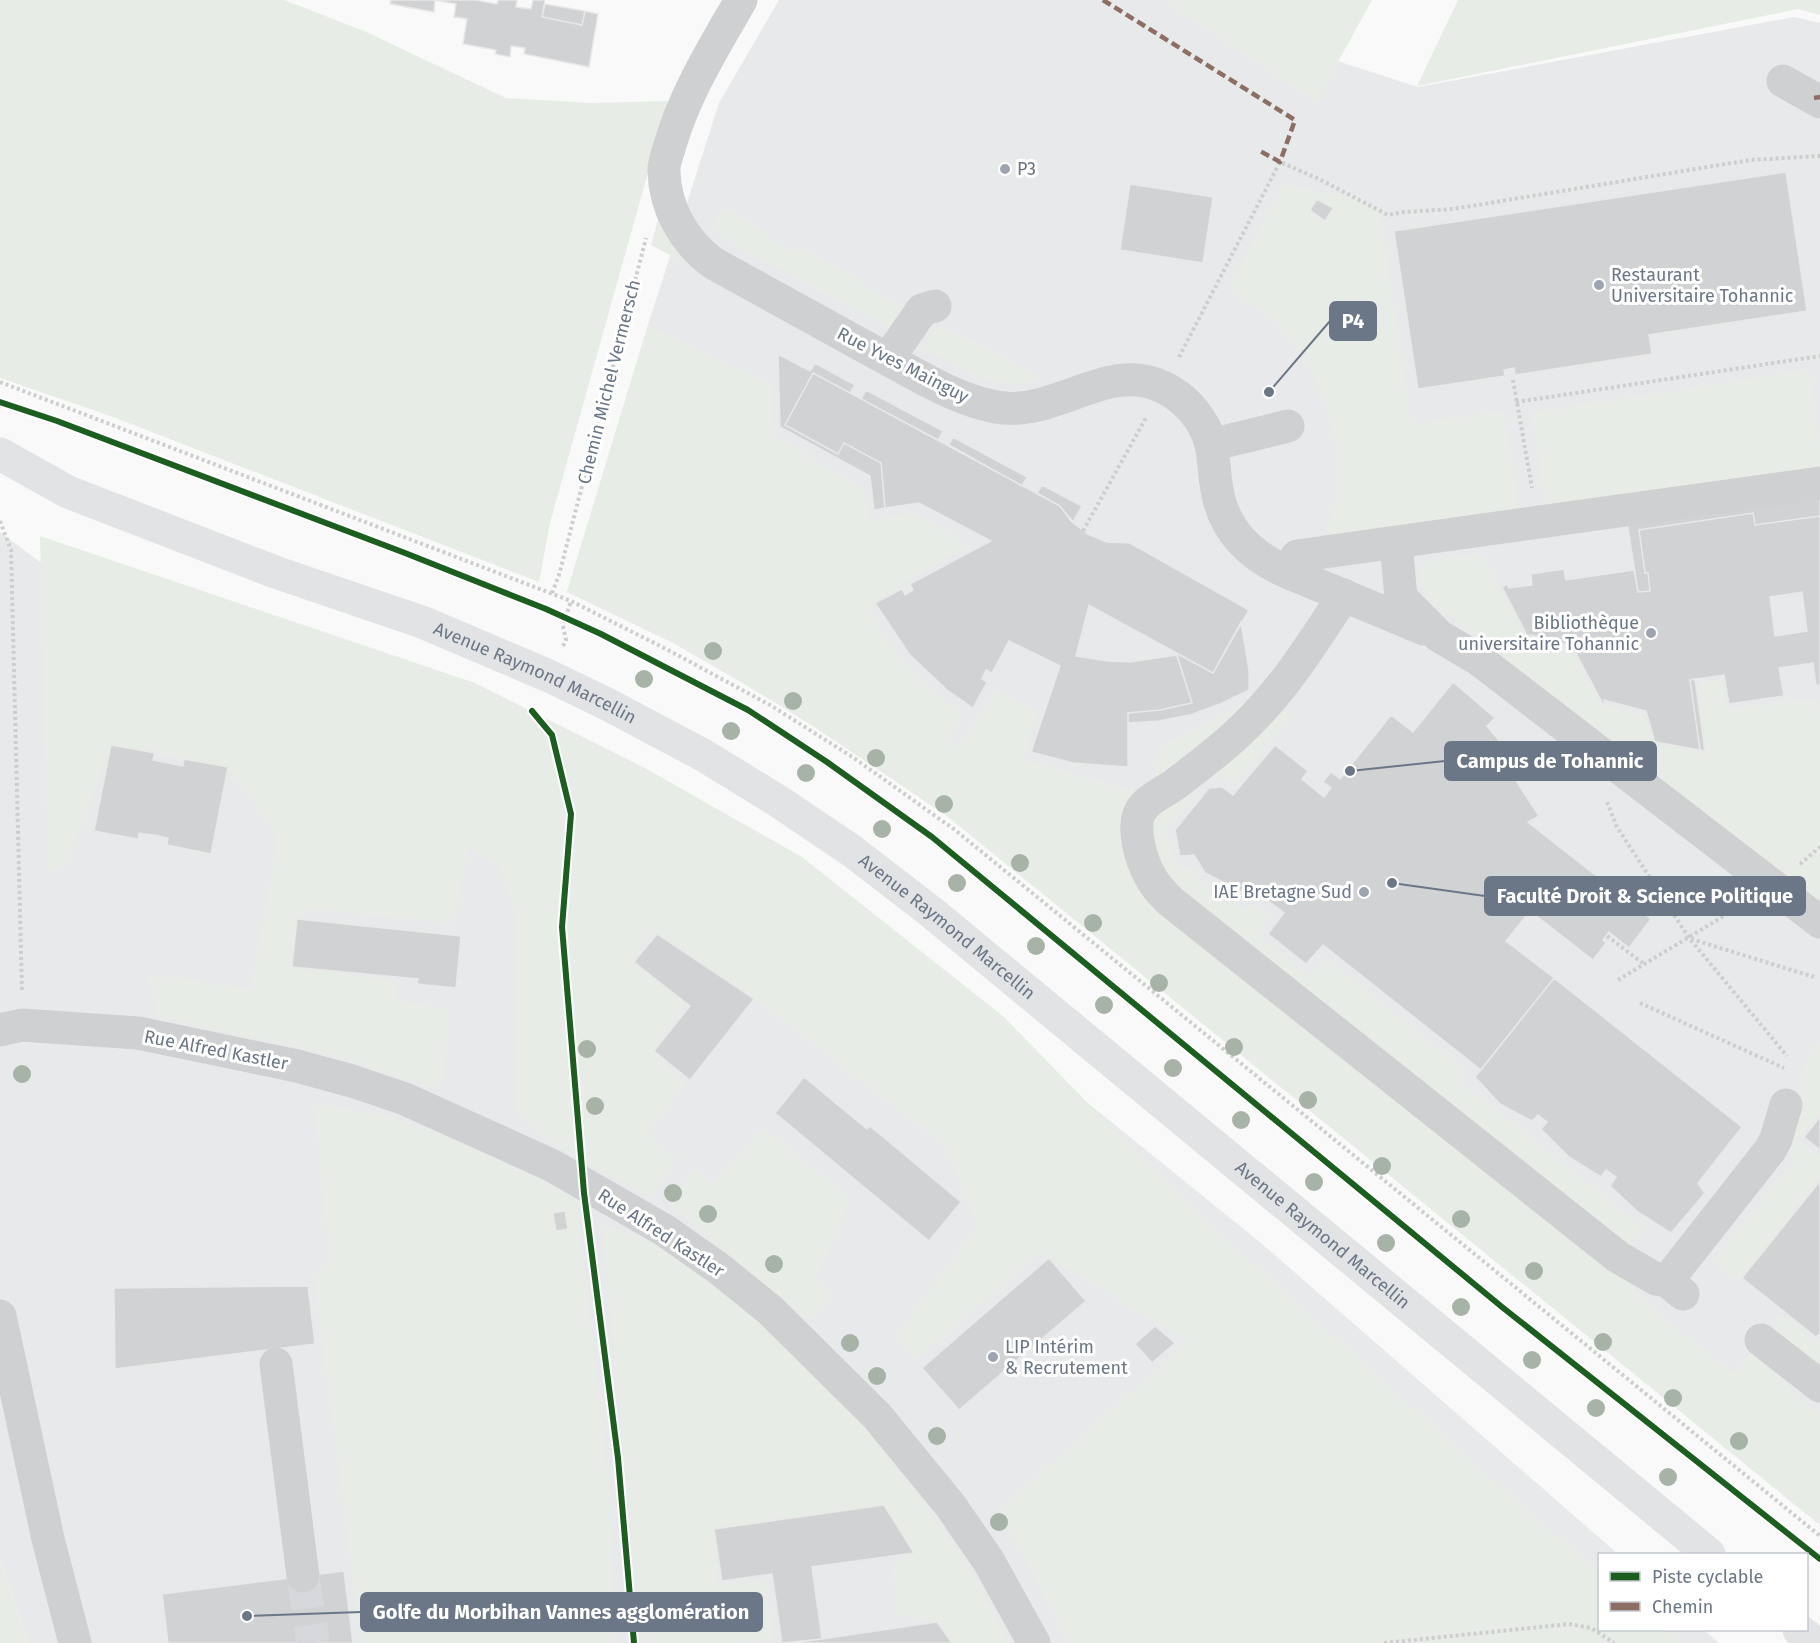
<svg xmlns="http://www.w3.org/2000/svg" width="1820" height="1643" font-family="'Fira Sans',sans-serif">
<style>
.built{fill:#e8e9ea}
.green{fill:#e8ece7}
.building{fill:#d1d2d4;stroke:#e8e8e8;stroke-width:1.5;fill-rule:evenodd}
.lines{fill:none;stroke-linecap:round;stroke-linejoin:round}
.minor-tunnel{stroke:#d6d8dc;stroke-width:33;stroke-dasharray:33 16;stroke-linecap:butt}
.path{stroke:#cdcece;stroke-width:4;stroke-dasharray:3 3;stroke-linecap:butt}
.minor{stroke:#cfd0d2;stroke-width:33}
.major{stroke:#e2e3e4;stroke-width:33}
.quiet{stroke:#8d6e63;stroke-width:4.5;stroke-dasharray:9 4.5;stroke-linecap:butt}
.cycleway-casing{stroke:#fff;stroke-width:10}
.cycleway{stroke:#1b5e20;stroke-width:6}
.tree{fill:#a8b3a8}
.poi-dot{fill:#9da4af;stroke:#fff;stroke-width:2}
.labels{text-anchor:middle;stroke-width:6;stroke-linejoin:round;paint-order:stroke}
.poi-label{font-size:18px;fill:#6b7787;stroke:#fff;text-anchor:start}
.street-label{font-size:18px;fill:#6b7787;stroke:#fff}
.leader{fill:none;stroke:#6b7787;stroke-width:2}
.callout-dot{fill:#6b7787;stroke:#fff;stroke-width:2}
.callout{fill:#6b7787;stroke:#6b7787;stroke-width:2}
.callout-label{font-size:20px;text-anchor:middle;font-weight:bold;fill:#fff}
</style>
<rect width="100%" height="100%" fill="#f9f9f9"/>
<path class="built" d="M779,0H1177L1294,47L1418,87L1794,17L1820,23V1525L947,816L812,725L734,678L673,643L567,592L648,325L719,103Z
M0,532L44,565L475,683L535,744L906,956L1261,1243L1618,1554H1600V1630H1704L1719,1643H28L0,1559Z"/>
<path class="green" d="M0,0H284L364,31L506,98L590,103L668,101L550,523L539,582L113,417L0,378Z
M1163,0H1372L1316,102Z
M1458,0H1820V15L1798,9L1417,86Z
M1284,184L1362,201L1380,212L1411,425L1503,411L1519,511L1345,538L1326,530C1331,519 1335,507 1337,495C1345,434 1316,363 1273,319C1260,306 1241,301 1229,287Z
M723,205L794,254L802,247L906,310L893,331L716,234L713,226Z
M659,216L696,269L651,245Z
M648,325L732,369L737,366L772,385L774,436L863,489L870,520L913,514L968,545L868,605C880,644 930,691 962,714L948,741L959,748L995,692L1036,712L1024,760L1141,793L1155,783L1160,747L1261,694L1291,717L1233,783L1223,777L1208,779L1166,828L1178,868L1191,869L1198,883L1245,909L1253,903L1269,918L1255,935L1309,976L1326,959L1465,1071L1459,1081L1643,1228L1628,1248L1631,1285L1665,1320L1734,1373L1751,1353L1820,1415V1525L947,816C858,756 769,694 674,643C639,625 603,609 567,592Z
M939,327L975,342L1039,378C1005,397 953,364 922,347Z
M1809,370L1820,451V474L1546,510L1532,413Z
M40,536L475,683L645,768L802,857L1004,1017L1183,1201L1516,1501L1599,1572L1600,1630H1667L1682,1643H1070L999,1511L1187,1342L1041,1252L914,1360L896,1337L977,1226L947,1148L765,1006L655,930L630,961L684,1002L654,1051L685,1085L647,1131L675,1160L650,1197L555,1145L517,1114L516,915L498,863L469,847L453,923L307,908L288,967L394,980L396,1001L449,1009L444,1078L433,1088L323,1053L158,1017L148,974L251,990L278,836L228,767L111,745L67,861L48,875Z
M1481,554L1528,640L1571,650L1601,706L1645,717L1654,745L1707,754L1698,683L1722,679L1727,709L1817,699L1820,723V906L1433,603L1419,582L1421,562Z
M1820,1042V1112L1798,1140L1820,1157V1177L1738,1281L1712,1261L1796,1160L1791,1156C1791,1139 1794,1125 1797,1108C1801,1081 1799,1064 1820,1042Z
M314,1103L392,1117L519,1165L576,1195L609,1491L615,1643H361L314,1277L330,1262Z
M762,1128L851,1199L815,1279L831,1295L809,1321L669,1204L694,1168L713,1184Z
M602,1226L676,1249L846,1401L967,1563L1008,1643H952L937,1622L896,1615L893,1565L914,1553L884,1505L715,1529L716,1584L766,1582L773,1640L736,1643H642Z
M1780,1315L1817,1342L1820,1339V1375L1767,1332Z
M0,1559L28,1643H0Z"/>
<path class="building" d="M391,0H475L497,4L498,0H517L516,7L531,9L533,0H545L542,17L582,25L585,11L598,14L589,67L524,54L525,48L511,46L510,57L495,54L496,50L463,44L467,19L454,17L456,4L435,0L434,12L390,4Z
M545,4L585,11L582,25L542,17Z
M1786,172L1807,311L1649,335L1652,354L1515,375L1514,368L1504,370L1505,376L1418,389L1394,231Z
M1130,184L1213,197L1203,263L1120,250Z
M1317,199L1333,208L1325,221L1310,210Z
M778,354L810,371L815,363L855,385L850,393L813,373L785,425L838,454L844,443L881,463L885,508L874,510L870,476L780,427Z
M813,373L1060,506L1071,521L1088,534L1107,542L1130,543L1249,610L1213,673L1089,605L1076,656L1107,661L1129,662L1177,655L1192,703L1160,710L1128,713V767L1073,763L1031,752L1060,666L1009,641L992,673L986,670L982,679L987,682L973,708L947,690L910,655L875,603L902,589L905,595L913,590L910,584L991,541L919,503L885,508L881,463L844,443L838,454L785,425Z
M866,390L943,431L938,440L861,399Z
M953,437L1027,477L1022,486L949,445Z
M1042,485L1082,506L1073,522L1060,506L1037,493Z
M1820,494V516L1755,525L1753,513L1639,530L1645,573H1648L1650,591L1638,592L1627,522Z
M1753,513L1755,525L1820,516V685H1816L1813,663L1779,668L1784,696L1729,704L1724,675L1690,680L1700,750L1655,742L1646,711L1604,700L1605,704H1603L1572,646L1530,635L1532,639H1529L1502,587L1507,584L1509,588L1532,585L1531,574L1564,569L1566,580L1634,570L1638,592L1650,591L1648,573H1645L1639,530ZM1802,592L1807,631L1775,636L1770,597Z
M1241,622L1249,670V690L1220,704L1190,715L1159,721L1128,723V713L1160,710L1192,703L1176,653L1213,673Z
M1695,679L1705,751L1700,750L1690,680Z
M1453,682L1495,718L1487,726L1520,766L1511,773L1539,816L1528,822L1651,919L1629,948L1609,932L1603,940L1606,943L1593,960L1530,911L1506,941L1554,978L1481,1070L1323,945L1306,964L1268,934L1284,913L1253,889L1248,895L1205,873L1194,855L1180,856L1175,830L1209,788L1222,787L1233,795L1275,745L1308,771L1302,779L1324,797L1331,788L1323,782L1331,772L1340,779L1391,715L1413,732Z
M111,745L155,753L153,760L183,766L184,759L228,767L211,854L167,845L168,838L154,835L139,833L138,839L94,831Z
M297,919L461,936L456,988L417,984L418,979L292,967Z
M657,934L754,999L690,1080L654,1051L690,1006L634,962Z
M1554,978L1742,1127L1698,1183L1705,1193L1671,1233L1638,1212L1610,1186L1616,1177L1606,1170L1601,1177L1569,1157L1541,1129L1547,1122L1538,1115L1532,1121L1500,1104L1475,1077Z
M804,1077L867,1129L870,1126L961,1202L929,1241L775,1113Z
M1820,1117V1150L1804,1137Z
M1820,1181V1333L1816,1337L1742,1278Z
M565,1211L568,1229L556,1231L553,1213Z
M1049,1258L1086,1301L959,1410L922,1368Z
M308,1286L315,1344L115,1369L114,1288Z
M1155,1326L1175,1343L1152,1363L1135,1344Z
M884,1505L914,1553L812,1567L822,1639L782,1643L772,1574L722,1581L714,1529Z
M344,1571L353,1643H168L162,1594Z
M937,1622L952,1643H791L822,1639Z"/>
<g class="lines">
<path class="minor-tunnel" d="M303,1576L313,1643"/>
<path class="path" d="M1179,357L1280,162L1319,179L1388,215L1404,212L1453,209L1750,160L1820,156
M1513,380L1532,488
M0,382L571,601L668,650L770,705L854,758L955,830L1820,1536
M1516,402L1820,356
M0,521L11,550L22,992
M1083,531L1147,416
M552,593L559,575L646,238
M563,646L566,640L563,626L571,601
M1607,802L1617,827L1689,938L1787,1056
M1800,864L1820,847
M1607,936L1644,964
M1691,939L1814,977
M1618,980L1742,905
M1640,1003L1784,1068
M1384,1643L1569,1624L1591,1628L1614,1643"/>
<path class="minor" d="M741,0C714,47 685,93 670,145C668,153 663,164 664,172C665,208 684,242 713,263C767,293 822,323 876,353C914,373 954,399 996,407C1056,418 1106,360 1163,387C1186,398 1205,420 1211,445C1215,462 1214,481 1219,499C1228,535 1255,558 1287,572
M1783,81L1820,102
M888,359L922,310L935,306
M1211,445L1288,426
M1820,483L1396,542L1401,598L1439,636L1478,659L1820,922
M1396,542L1297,556L1287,572L1424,629
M1344,595C1312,644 1281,694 1238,733C1218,752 1196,768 1174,785C1164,792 1148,799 1141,810C1131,827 1141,860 1150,876C1155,886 1162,893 1170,901L1618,1257L1656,1279L1667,1281
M0,1030L22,1025L138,1033L297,1066L352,1081L405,1099L551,1165L664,1230L718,1268L770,1310L877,1416L950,1505L988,1560L1034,1643
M1683,1294L1667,1281L1770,1150L1776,1139L1786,1105
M0,1316L48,1539L75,1643
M1761,1340L1820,1386
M276,1364L303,1576"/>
<g class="major">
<path id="s1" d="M0,454L68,492L275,572L422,622L549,676L607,704L703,755L778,801L852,851L930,911L1709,1554"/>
<path d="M1799,1630L1815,1643"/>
</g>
<path class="quiet" d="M1103,0L1295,120L1280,162L1260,151
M1814,98L1820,97"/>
<g class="cycleway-casing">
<path id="cycleway" d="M0,402L57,421L405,553L546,609L601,634L748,710L827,762L932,837L1502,1307L1820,1559
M532,711L552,735L571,814L562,927L584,1193L618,1458L634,1643"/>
</g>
<use href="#cycleway" class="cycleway"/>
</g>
<g class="tree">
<circle cx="713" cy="651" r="9"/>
<circle cx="644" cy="679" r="9"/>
<circle cx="793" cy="701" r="9"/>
<circle cx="731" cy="731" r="9"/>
<circle cx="876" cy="758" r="9"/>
<circle cx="806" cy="773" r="9"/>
<circle cx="944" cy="804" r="9"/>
<circle cx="882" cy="829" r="9"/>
<circle cx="1020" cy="863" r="9"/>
<circle cx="957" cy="883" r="9"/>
<circle cx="1093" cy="923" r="9"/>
<circle cx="1036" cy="946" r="9"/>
<circle cx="1159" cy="983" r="9"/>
<circle cx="1104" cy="1005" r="9"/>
<circle cx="1234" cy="1047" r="9"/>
<circle cx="587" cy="1049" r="9"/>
<circle cx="1173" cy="1068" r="9"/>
<circle cx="22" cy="1074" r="9"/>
<circle cx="1308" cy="1100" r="9"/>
<circle cx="595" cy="1106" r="9"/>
<circle cx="1241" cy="1120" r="9"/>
<circle cx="1382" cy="1166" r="9"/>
<circle cx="1314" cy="1182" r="9"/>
<circle cx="673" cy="1193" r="9"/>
<circle cx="708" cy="1214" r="9"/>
<circle cx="1461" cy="1219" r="9"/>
<circle cx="1386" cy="1243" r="9"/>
<circle cx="774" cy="1264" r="9"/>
<circle cx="1534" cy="1271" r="9"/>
<circle cx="1461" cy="1307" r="9"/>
<circle cx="1603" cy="1342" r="9"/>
<circle cx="850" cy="1343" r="9"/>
<circle cx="1532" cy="1360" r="9"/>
<circle cx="877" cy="1376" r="9"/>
<circle cx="1673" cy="1398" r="9"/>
<circle cx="1596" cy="1408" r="9"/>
<circle cx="937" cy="1436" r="9"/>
<circle cx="1739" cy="1441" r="9"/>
<circle cx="1668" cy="1477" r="9"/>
<circle cx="999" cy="1522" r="9"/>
</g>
<g class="poi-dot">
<circle cx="1005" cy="169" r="6"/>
<circle cx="1599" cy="285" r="6"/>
<circle cx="1651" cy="633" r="6"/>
<circle cx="1364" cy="892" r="6"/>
<circle cx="993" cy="1357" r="6"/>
</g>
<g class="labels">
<g class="poi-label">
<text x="1017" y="175">P3</text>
<text x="1611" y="281">Restaurant<tspan x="1611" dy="21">Universitaire Tohannic</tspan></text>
<text x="1639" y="629" text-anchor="end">Bibliothèque<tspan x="1639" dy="21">universitaire Tohannic</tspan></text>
<text x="1352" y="898" text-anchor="end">IAE Bretagne Sud</text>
<text x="1005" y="1353">LIP Intérim<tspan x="1005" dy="21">&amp; Recrutement</tspan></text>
</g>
<g class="street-label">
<text transform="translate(903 365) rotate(27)" y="6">Rue Yves Mainguy</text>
<text transform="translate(609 382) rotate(-76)" y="6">Chemin Michel Vermersch</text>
<text dy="6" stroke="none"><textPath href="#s1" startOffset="579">Avenue Raymond Marcellin</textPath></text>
<text dy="6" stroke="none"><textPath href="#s1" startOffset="1065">Avenue Raymond Marcellin</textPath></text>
<text transform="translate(216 1050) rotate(11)" y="6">Rue Alfred Kastler</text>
<text transform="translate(661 1233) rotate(33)" y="6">Rue Alfred Kastler</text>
<text dy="6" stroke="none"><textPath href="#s1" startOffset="1551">Avenue Raymond Marcellin</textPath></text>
</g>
</g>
<path class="leader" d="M1269 392L1330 321M1350 771L1445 761M1392 883L1485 896M247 1616L361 1612"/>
<g class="callout-dot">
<circle cx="1269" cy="392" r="6"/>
<circle cx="1350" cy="771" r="6"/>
<circle cx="1392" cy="883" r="6"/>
<circle cx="247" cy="1616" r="6"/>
</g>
<g class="callout">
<rect x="1330" y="302" width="46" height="38" rx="6"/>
<rect x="1445" y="742" width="211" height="38" rx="6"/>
<rect x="1485" y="877" width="320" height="38" rx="6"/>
<rect x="361" y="1593" width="401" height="38" rx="6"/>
</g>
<g class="callout-label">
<text x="1353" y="328">P4</text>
<text x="1550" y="768">Campus de Tohannic</text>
<text x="1645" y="903">Faculté Droit &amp; Science Politique</text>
<text x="561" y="1619">Golfe du Morbihan Vannes agglomération</text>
</g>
<rect x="1598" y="1553" width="210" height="78" fill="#ffffff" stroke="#c4c9cf" stroke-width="1.5"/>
<rect x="1610" y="1572" width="30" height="9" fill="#1b5e20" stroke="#c4c9cf" stroke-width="1.5"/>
<text x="1652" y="1583" font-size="18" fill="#6b7787">Piste cyclable</text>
<rect x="1610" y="1602" width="30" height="9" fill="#8d6e63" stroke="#c4c9cf" stroke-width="1.5"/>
<text x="1652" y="1613" font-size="18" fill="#6b7787">Chemin</text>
</svg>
